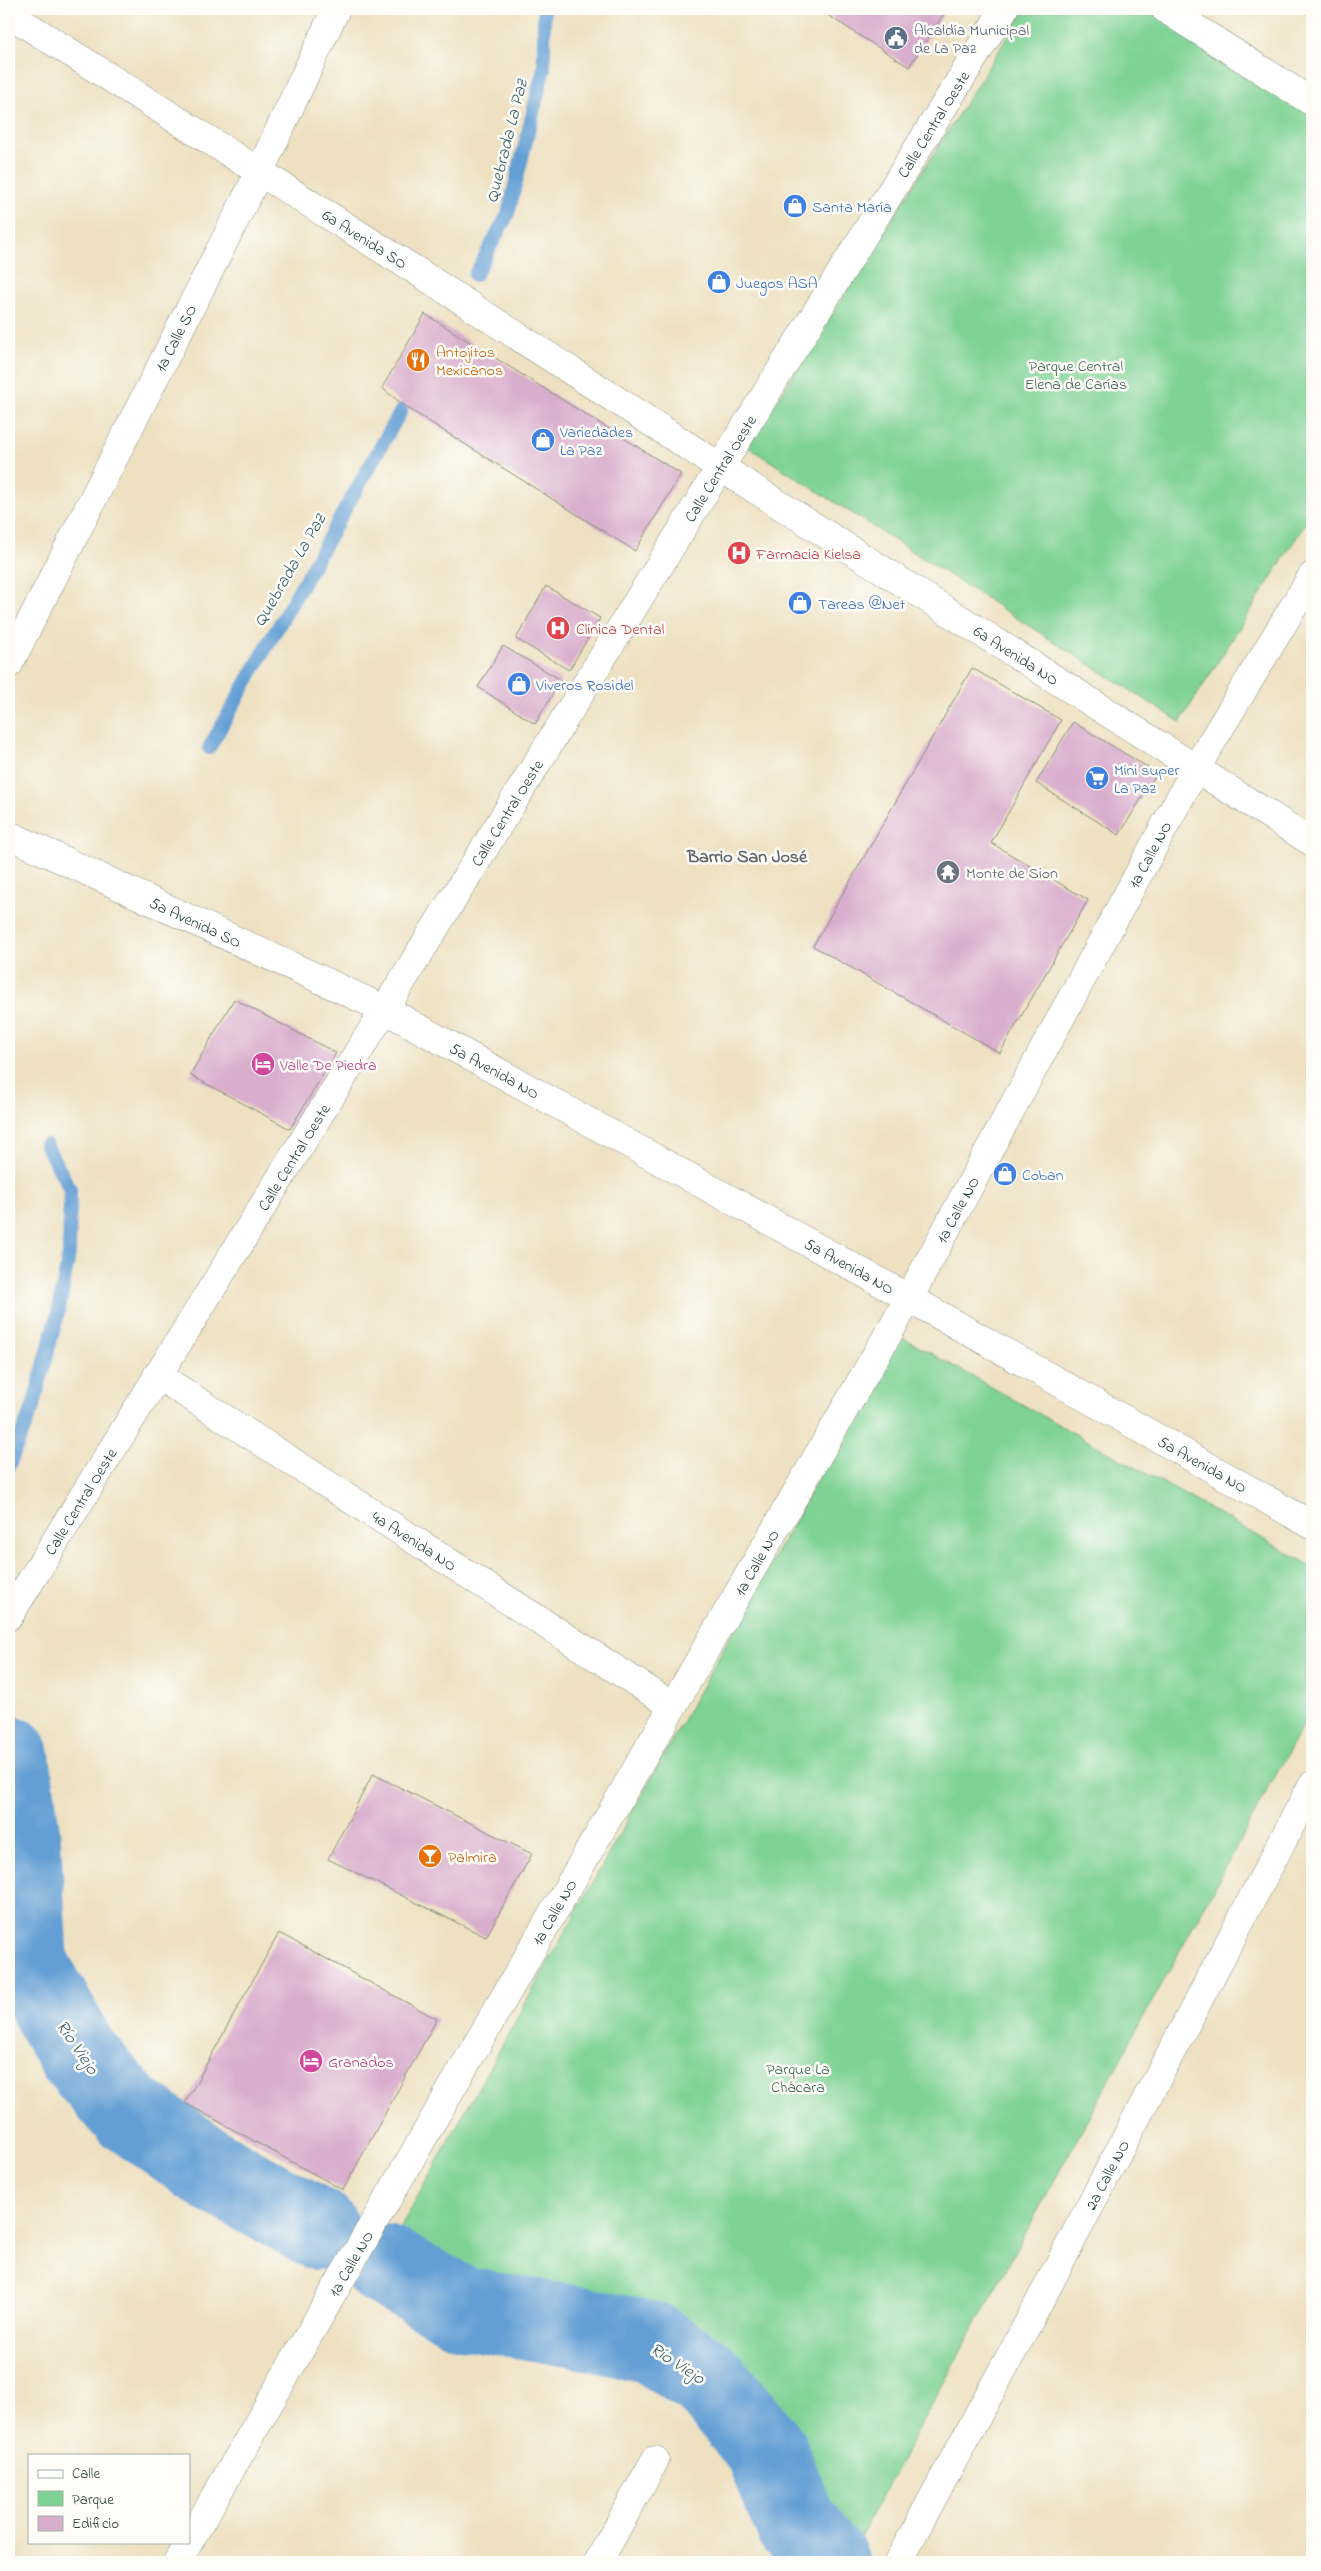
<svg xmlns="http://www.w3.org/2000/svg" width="1321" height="2571" font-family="'Indie Flower',sans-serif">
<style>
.green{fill:#7ed294;stroke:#4e8864}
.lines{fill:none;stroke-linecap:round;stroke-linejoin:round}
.stream{stroke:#649fd4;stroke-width:14}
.river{stroke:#649fd4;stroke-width:82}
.building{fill:#d9aecd}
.pedestrian-casing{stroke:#868f7b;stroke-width:29}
.minor-casing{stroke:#868f7b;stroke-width:29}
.tertiary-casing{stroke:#868f7b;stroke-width:29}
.pedestrian{stroke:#fff;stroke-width:28}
.minor{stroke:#fff;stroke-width:28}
.tertiary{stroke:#fff;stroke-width:28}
.labels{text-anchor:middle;stroke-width:5;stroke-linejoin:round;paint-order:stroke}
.service-label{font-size:16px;fill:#4e5e75;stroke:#fdfcf7;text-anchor:start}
.street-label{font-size:16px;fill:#1f3d34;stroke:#fdfcf7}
.shop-label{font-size:16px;fill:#366cbe;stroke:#fdfcf7;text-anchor:start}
.food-label{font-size:16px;fill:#c56008;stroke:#fdfcf7;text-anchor:start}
.park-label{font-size:16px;fill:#37624c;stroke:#fdfcf7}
.health-label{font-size:16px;fill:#be3a42;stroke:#fdfcf7;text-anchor:start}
.worship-label{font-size:16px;fill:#5b616d;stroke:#fdfcf7;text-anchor:start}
.hotel-label{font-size:16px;fill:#b23c85;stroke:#fdfcf7;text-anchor:start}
.water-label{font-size:18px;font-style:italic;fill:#375f6c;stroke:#fdfcf7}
.neighbourhood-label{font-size:18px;font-weight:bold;fill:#60656a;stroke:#fdfcf7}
</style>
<rect width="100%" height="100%" fill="#fdfcf7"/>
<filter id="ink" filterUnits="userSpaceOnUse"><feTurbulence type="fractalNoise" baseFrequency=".02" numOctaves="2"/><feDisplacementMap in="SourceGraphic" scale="10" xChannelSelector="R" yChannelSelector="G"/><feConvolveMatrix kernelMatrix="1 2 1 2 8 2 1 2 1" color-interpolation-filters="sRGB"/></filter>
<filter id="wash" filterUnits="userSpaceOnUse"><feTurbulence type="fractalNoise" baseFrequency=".0096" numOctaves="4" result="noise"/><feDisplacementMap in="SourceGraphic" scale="20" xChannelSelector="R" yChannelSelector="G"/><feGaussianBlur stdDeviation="1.12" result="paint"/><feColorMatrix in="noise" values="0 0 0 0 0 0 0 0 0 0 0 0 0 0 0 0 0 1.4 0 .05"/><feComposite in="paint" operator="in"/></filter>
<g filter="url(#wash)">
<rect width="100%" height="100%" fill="#eee1c2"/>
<path class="green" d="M1025,9H1181L1312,92V513L1180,722L748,447Z
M898,1335L1312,1566V1709L854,2547L779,2416L692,2334L614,2297L476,2283L395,2237Z"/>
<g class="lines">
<path class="stream" d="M475,275L508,214L544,68V9
M209,748L401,411
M9,1465L33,1407L59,1309L69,1254L70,1189L46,1145"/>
<path class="river" d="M9,1756L20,1841L27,1963L78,2055L126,2110L211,2170L318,2229
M384,2265L463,2308L588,2329L652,2343L707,2379L766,2450L795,2522L827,2562"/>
</g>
<g id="blocks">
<path class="building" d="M818,9H947L909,67Z
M425,314L681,474L635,551L406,407L382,388Z
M546,586L600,618L569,670L516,639Z
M503,646L561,680L535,724L478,687Z
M972,668L1061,720L991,843L1088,900L1000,1053L813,946Z
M1073,722L1157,773L1119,835L1036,783Z
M234,999L336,1053L290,1129L190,1075Z
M373,1774L532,1854L486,1937L328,1859Z
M279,1933L437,2019L343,2190L185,2103Z"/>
</g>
</g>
<g filter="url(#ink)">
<use href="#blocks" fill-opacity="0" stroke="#868f7b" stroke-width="1"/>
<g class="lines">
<g class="pedestrian-casing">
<path id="pedestrian" d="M1165,9L1312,102"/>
</g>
<g class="minor-casing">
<g id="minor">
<path id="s1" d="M9,14L415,270L720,467L1312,842"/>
<path id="s2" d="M9,664L259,173L336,9"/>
<path id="s3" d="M9,835L384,1009L909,1298L1312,1525"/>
<path id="s4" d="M157,1375L673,1706"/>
<path id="s5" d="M189,2542L909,1298L1196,768L1312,576"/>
<path d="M177,2562L189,2542"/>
<path d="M598,2562L655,2460"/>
<path id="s6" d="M898,2562L1033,2314L1312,1785"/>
</g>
</g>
<g class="tertiary-casing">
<g id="tertiary">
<path id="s7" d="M9,1616L1004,9"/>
</g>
</g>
<use href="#pedestrian" class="pedestrian"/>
<use href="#minor" class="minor"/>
<use href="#tertiary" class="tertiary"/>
</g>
</g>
<defs>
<g id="civic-disc" transform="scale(1.25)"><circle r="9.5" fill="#5c6f8a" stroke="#fdfcf7"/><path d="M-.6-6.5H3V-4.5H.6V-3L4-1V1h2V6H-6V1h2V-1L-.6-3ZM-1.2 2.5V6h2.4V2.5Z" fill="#fff"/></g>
<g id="shop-disc" transform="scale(1.25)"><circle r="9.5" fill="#3f7fe0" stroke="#fdfcf7"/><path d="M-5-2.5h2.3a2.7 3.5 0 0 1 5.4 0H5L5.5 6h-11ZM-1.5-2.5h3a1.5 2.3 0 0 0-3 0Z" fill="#fff"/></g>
<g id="restaurant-disc" transform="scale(1.25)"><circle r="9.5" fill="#e8710a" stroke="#fdfcf7"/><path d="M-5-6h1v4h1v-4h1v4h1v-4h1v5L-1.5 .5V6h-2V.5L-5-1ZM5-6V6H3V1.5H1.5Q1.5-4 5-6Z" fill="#fff"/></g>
<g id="hospital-disc" transform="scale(1.25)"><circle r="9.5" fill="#e0444e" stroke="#fdfcf7"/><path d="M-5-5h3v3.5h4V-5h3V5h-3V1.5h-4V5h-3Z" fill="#fff"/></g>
<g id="supermarket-disc" transform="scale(1.25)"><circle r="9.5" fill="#3f7fe0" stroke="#fdfcf7"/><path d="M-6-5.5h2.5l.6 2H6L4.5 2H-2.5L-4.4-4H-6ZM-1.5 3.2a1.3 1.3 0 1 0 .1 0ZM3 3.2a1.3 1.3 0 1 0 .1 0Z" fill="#fff"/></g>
<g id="temple-disc" transform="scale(1.25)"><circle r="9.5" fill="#6b7280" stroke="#fdfcf7"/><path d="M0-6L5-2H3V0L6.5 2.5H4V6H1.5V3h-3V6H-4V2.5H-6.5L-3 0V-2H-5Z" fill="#fff"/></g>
<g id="hotel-disc" transform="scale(1.25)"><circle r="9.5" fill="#d1479c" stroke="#fdfcf7"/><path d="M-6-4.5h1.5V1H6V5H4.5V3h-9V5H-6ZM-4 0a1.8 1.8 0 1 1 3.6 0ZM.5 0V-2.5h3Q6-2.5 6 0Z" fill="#fff"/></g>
<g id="bar-disc" transform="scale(1.25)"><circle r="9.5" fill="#e8710a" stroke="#fdfcf7"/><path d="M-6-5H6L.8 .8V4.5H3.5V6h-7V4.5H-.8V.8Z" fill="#fff"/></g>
</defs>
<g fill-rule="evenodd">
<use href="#civic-disc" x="896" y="38"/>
<use href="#shop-disc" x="795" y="206"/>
<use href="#shop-disc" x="719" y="282"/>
<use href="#restaurant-disc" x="418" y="360"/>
<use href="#shop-disc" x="543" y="440"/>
<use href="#hospital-disc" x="739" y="553"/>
<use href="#shop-disc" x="800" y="603"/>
<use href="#hospital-disc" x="558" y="628"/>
<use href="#shop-disc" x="519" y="684"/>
<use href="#supermarket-disc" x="1097" y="778"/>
<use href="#temple-disc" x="948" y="872"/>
<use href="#hotel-disc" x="263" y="1064"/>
<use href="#shop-disc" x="1005" y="1174"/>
<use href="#bar-disc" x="430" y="1856"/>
<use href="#hotel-disc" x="311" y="2061"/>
</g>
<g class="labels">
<g class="service-label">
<text x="914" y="35">Alcaldía Municipal<tspan x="914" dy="18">de La Paz</tspan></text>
</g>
<g class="street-label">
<text dy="6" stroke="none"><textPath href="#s7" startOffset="1755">Calle Central Oeste</textPath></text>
<text dy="6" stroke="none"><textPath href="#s1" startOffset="421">6a Avenida SO</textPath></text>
<text dy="6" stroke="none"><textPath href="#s2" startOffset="366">1a Calle SO</textPath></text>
<text dy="6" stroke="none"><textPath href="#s7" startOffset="1350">Calle Central Oeste</textPath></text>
<text dy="6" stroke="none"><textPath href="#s1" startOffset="1194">6a Avenida NO</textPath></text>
<text dy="6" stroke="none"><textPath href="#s7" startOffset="945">Calle Central Oeste</textPath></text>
<text dy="6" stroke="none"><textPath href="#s5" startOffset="1942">1a Calle NO</textPath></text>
<text dy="6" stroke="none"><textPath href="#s3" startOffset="206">5a Avenida SO</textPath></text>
<text dy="6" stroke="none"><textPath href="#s3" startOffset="540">5a Avenida NO</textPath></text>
<text dy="6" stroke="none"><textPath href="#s7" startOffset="540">Calle Central Oeste</textPath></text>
<text dy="6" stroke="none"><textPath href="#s5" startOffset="1538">1a Calle NO</textPath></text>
<text dy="6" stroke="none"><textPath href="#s3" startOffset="945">5a Avenida NO</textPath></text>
<text dy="6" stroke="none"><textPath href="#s3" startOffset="1350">5a Avenida NO</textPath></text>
<text dy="6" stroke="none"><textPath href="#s7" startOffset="135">Calle Central Oeste</textPath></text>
<text dy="6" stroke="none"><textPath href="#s4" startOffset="306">4a Avenida NO</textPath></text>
<text dy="6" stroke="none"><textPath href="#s5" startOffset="1132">1a Calle NO</textPath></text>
<text dy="6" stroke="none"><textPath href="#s5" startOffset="728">1a Calle NO</textPath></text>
<text dy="6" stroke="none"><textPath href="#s6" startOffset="440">2a Calle NO</textPath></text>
<text dy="6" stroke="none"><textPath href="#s5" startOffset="322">1a Calle NO</textPath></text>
</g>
<g class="shop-label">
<text x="812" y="212">Santa María</text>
<text x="736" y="288">Juegos ASA</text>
<text x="560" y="437">Variedades<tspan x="560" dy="18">La Paz</tspan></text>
<text x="818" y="609">Tareas @Net</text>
<text x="536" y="690">Viveros Rosidel</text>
<text x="1114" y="775">Mini super<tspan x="1114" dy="18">La Paz</tspan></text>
<text x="1022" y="1180">Coban</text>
</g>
<g class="food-label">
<text x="436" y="357">Antojitos<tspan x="436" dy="18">Mexicanos</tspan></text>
<text x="448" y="1862">Palmira</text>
</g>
<g class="park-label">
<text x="1076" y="371">Parque Central<tspan x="1076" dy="18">Elena de Carías</tspan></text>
<text x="798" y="2074">Parque La<tspan x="798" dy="18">Chácara</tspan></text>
</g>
<g class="health-label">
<text x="756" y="559">Farmacia Kielsa</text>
<text x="576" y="634">Clínica Dental</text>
</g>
<g class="worship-label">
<text x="966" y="878">Monte de Sion</text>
</g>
<g class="hotel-label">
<text x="280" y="1070">Valle De Piedra</text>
<text x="328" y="2067">Granados</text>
</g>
<g class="water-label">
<text transform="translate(506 141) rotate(-76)" y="6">Quebrada La Paz</text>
<text transform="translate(289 570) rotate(-60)" y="6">Quebrada La Paz</text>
<text transform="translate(78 2047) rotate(56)" y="6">Río Viejo</text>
<text transform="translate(678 2363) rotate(33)" y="6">Río Viejo</text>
</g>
<g class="neighbourhood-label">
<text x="747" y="862">Barrio San José</text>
</g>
</g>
<rect width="1321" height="2571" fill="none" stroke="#fdfcf7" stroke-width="30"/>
<rect x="28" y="2454" width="162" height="90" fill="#fdfcf7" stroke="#a4b0a9"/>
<rect x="38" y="2470" width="25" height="8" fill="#ffffff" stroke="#a4b0a9"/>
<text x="72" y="2478" font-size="15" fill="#1f3d34">Calle</text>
<rect x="38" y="2491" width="25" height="15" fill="#7ed294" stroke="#a4b0a9"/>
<text x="72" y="2504" font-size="15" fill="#1f3d34">Parque</text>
<rect x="38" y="2516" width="25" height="15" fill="#d9aecd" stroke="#a4b0a9"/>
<text x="72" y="2528" font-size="15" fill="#1f3d34">Edificio</text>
</svg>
